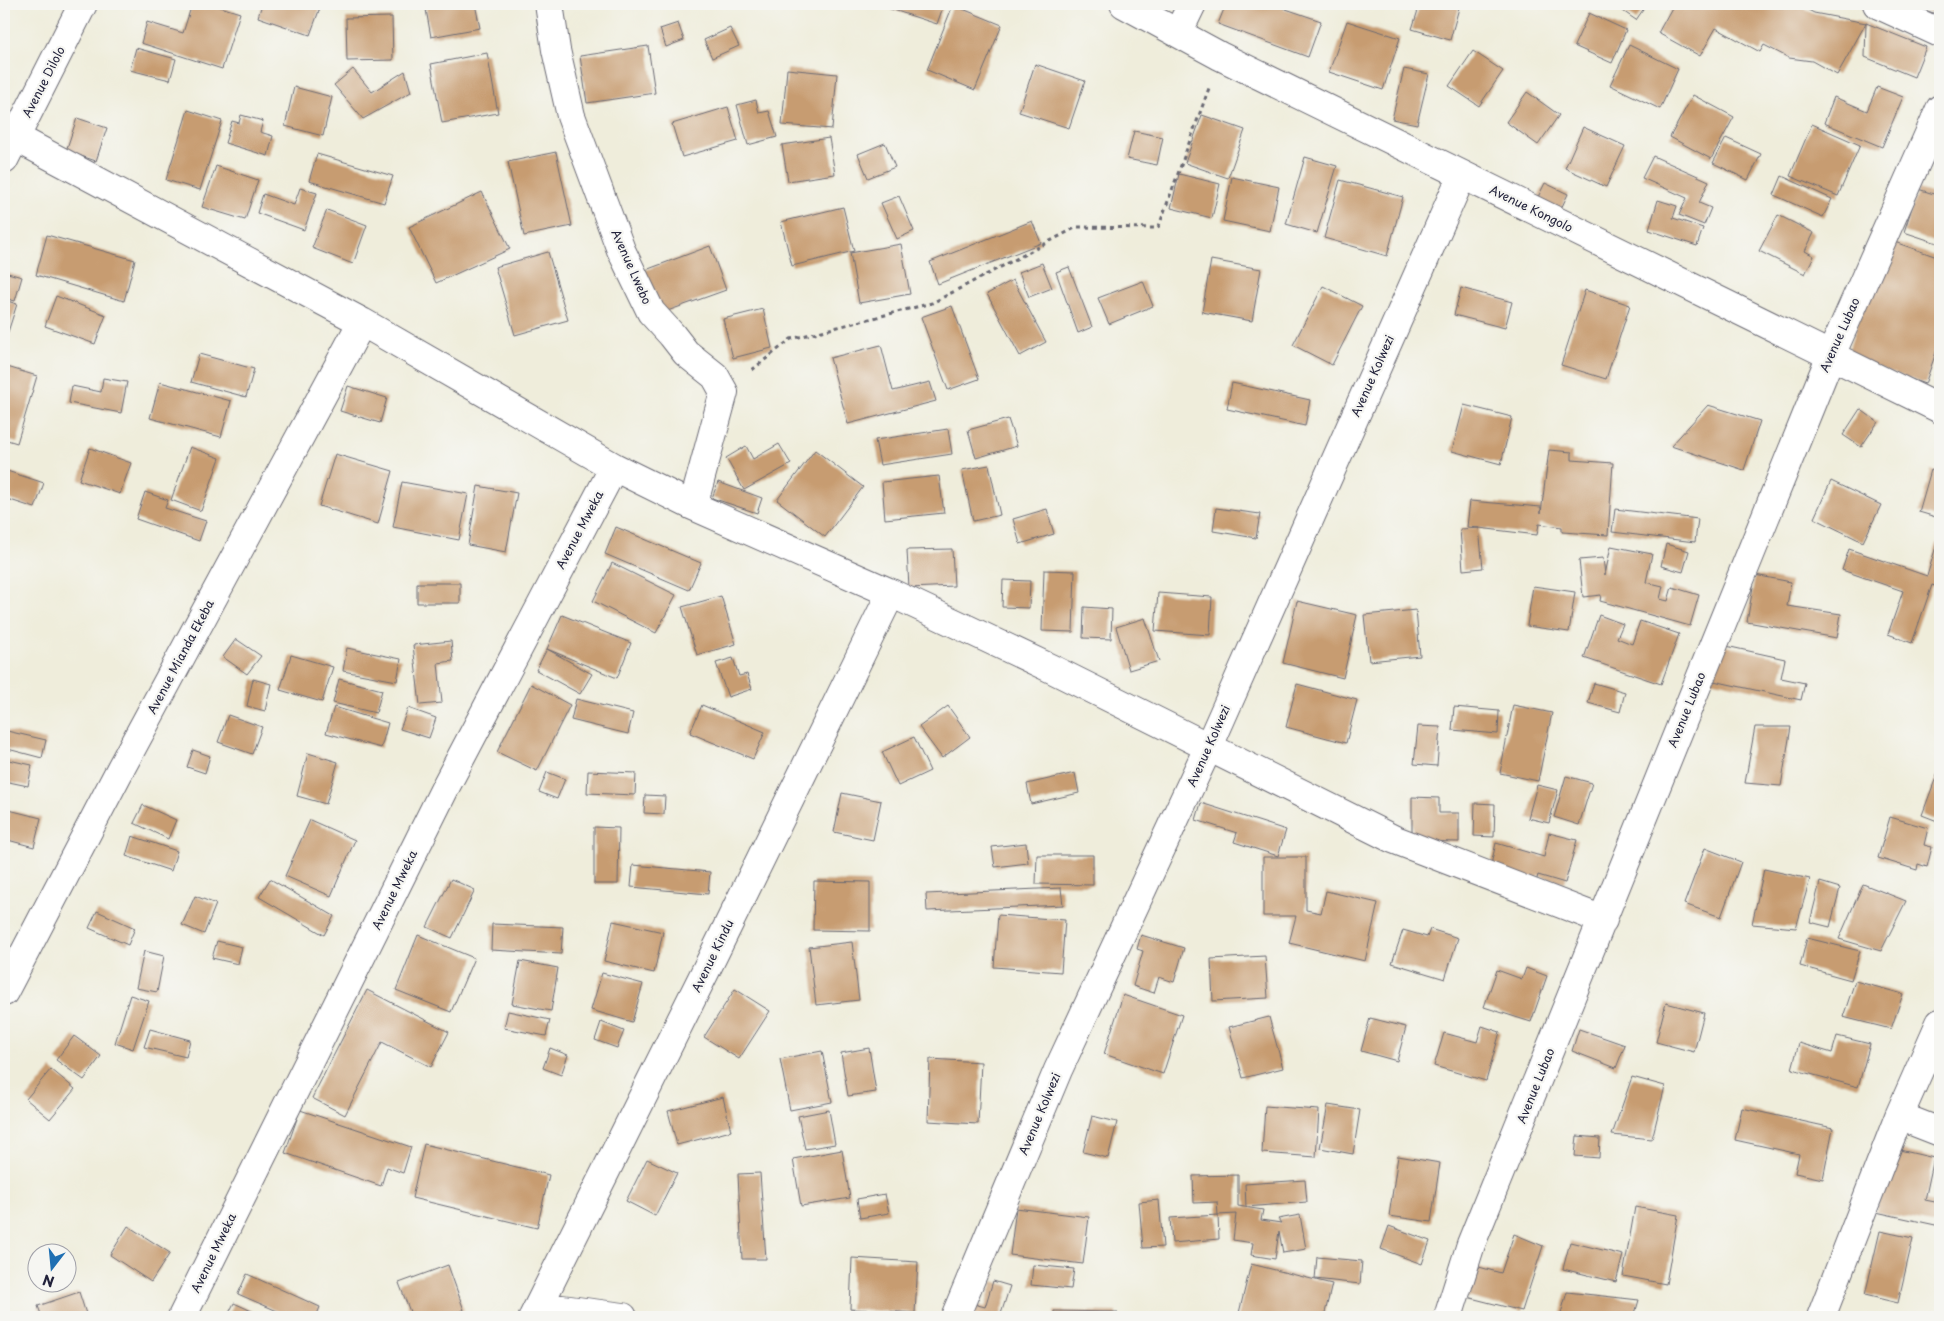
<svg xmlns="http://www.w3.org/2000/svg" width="1944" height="1321" font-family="'Playpen Sans',sans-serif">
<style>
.building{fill:#c79c71}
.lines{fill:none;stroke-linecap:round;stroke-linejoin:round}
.minor-casing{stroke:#6a6973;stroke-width:30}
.path{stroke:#6a6973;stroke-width:3;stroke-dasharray:4 4;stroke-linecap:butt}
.minor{stroke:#fff;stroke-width:28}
.labels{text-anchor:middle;stroke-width:4.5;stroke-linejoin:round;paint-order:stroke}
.street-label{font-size:12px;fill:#22223b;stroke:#f6f6f2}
</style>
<rect width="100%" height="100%" fill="#f6f6f2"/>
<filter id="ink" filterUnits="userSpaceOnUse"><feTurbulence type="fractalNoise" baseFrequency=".02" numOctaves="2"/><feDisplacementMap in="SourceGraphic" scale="10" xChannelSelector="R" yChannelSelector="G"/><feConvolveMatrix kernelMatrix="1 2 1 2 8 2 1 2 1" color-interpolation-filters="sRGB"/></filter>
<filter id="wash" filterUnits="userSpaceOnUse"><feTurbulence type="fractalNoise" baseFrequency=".0096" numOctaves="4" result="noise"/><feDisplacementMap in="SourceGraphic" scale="20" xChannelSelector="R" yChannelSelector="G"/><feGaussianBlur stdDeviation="1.12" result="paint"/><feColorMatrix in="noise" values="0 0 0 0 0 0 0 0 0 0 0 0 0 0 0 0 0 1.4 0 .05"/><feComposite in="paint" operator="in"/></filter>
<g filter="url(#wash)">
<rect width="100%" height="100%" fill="#efeddb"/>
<g id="blocks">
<path class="building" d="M192,4H211L240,13L222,69L141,43L147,22L183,33Z
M262,4H308L320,8L310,35L258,17Z
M425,4H475L480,28L431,37Z
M878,4H944L937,24L878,5Z
M1226,4H1285L1283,8L1321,21L1308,57L1218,24Z
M1420,4H1444L1459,8L1450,40L1412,29Z
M1615,4H1647L1636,20L1614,5Z
M1674,4H1773L1783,9L1786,4H1797L1814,13L1866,23L1926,47L1914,77L1865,57L1866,23L1837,75L1812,61L1789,58L1764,45L1760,52L1716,28L1700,56L1658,33Z
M1905,4H1940V15Z
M953,5L1002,25L975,90L927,70Z
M1589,13L1626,30L1612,63L1574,46Z
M392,17L393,60L347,61L346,18Z
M1347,21L1400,38L1383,90L1329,72Z
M678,23L684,40L666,47L660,29Z
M730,28L739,46L712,58L704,40Z
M1629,45L1678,69L1660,109L1610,85Z
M648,46L655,93L587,103L580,56Z
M136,48L176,59L170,80L130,70Z
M1473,51L1503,71L1479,106L1449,86Z
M487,53L498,113L442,123L431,64Z
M1035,64L1085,81L1069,128L1019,112Z
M353,69L372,92L405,71L411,92L363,119L334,85Z
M787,69L837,74L832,129L782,125Z
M1404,69L1429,74L1417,124L1392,119Z
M294,87L332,97L323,136L285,126Z
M1877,87L1903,97L1882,147L1824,123L1834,97L1867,111Z
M1527,92L1559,115L1538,145L1506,122Z
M1693,95L1734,117L1711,159L1670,137Z
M756,100L759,113L769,111L777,137L748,145L737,105Z
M728,107L738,141L682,157L672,124Z
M188,110L222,121L200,190L166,180Z
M241,115L263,121L260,132L273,136L268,156L225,143L232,121L239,123Z
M1202,115L1245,130L1228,178L1185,163Z
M77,118L107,128L96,161L66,151Z
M1812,124L1860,145L1838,196L1790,176Z
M1583,127L1625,146L1606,187L1565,168Z
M1134,131L1163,137L1157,165L1127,159Z
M829,138L835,174L788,181L782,145Z
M1726,138L1761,154L1748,180L1713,163Z
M885,143L895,167L868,178L858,154Z
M556,152L572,226L524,236L508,162Z
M317,154L393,176L384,203L309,181Z
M1653,156L1709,181L1699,203L1711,208L1704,225L1679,215L1687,198L1642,178Z
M1305,157L1337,166L1317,233L1286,224Z
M216,166L258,180L245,220L202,207Z
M1179,174L1220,184L1212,218L1171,208Z
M1782,176L1832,199L1823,217L1774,195Z
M1232,177L1279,187L1270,231L1223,221Z
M1340,180L1403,197L1387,256L1324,238Z
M1545,183L1568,194L1558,215L1535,203Z
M300,188L317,193L304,230L257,213L263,194L294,205Z
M1918,189L1940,196V244L1904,232Z
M482,192L510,249L436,283L409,227Z
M899,196L914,231L897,239L881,203Z
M1658,200L1677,206L1673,218L1703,228L1697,246L1649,230Z
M843,207L854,251L792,266L781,222Z
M327,210L367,225L353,264L312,248Z
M1778,215L1814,233L1805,251L1814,256L1805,274L1759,251Z
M1032,221L1041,243L938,284L930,262Z
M47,235L135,260L124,301L36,275Z
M1886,239L1940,258V341L1925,384L1846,357Z
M901,244L910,294L859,303L850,253Z
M710,246L726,290L659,314L643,271Z
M548,252L568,320L515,335L495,267Z
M1211,260L1261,269L1252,321L1202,312Z
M1042,263L1052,288L1029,297L1019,272Z
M1069,267L1092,327L1078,333L1056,272Z
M4,272L22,277L15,301L4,298Z
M1013,280L1046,342L1020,356L987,294Z
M1143,281L1153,306L1109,324L1098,298Z
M1323,286L1362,306L1332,365L1293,345Z
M1461,288L1512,302L1505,328L1454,315Z
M1585,290L1630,305L1606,379L1561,365Z
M56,296L106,315L95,344L45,326Z
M4,300L17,304L7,335L4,334Z
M952,306L979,379L948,390L921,317Z
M763,309L772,348L733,358L723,319Z
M881,345L893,391L930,382L936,401L848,424L830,358Z
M199,354L254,369L246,397L191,382Z
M4,366L37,376L17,443L4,439Z
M103,378L127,382L121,413L69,403L72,386L101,392Z
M160,382L231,401L221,437L150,418Z
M1232,383L1310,400L1305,426L1227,409Z
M348,386L387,398L380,423L340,411Z
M1464,405L1512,417L1501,464L1452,451Z
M1708,405L1760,421L1744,470L1671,446Z
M1860,409L1878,422L1861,447L1843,435Z
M1008,419L1017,446L976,458L968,430Z
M948,429L952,454L880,465L875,440Z
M779,444L791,464L744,490L726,458L746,446L753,459Z
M190,447L220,458L201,511L171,500Z
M90,448L131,463L120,494L79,480Z
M815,450L863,487L825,537L777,500Z
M1549,450L1572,452V460L1613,463L1608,535L1562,532V527L1539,524L1537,535L1479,528L1483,568L1463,570L1460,529L1479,528L1467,527L1470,501L1541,507V513Z
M335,454L393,471L378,524L319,506Z
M989,465L1000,515L973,521L962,470Z
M4,470L44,483L35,508L4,498Z
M1931,470L1940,473L1939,518L1919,512Z
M939,476L944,513L885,519L882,482Z
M1831,481L1881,505L1863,542L1814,518Z
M402,482L468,494L459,540L393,527Z
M718,482L762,498L757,513L712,498Z
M478,486L517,493L506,552L468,545Z
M145,492L168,500L165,508L206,521L199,541L136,519Z
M1216,508L1260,514L1256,538L1213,531Z
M1047,509L1054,534L1020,544L1013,519Z
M1615,509L1698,519L1695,542L1612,532Z
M616,527L701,563L689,590L605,554Z
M1937,543L1940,544V588L1932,585L1912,643L1888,634L1903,591L1842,570L1849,549L1927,576Z
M1666,544L1689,551L1683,572L1661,566Z
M1611,546L1652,554L1646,582L1663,586L1660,599L1668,601L1672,587L1699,595L1690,626L1600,601L1601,595L1583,597L1579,560L1603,558L1605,575Z
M952,549L954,586L909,588L907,550Z
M612,563L676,595L656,633L593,601Z
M1044,570L1075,571L1073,632L1042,631Z
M1755,575L1791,582L1787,606L1841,614L1837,638L1747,622Z
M1003,580L1030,581L1029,608L1002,607Z
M417,583H460V603H417Z
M1533,586L1575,592L1569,632L1527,626Z
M1158,593L1212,597L1210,635L1155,631Z
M721,596L736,644L697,655L682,607Z
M1297,601L1357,615L1343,678L1283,663Z
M1084,607L1112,609L1111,639L1083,638Z
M1416,610L1420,656L1369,661L1364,615Z
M562,615L631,643L617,678L547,649L592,674L580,694L536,670L547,649Z
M1599,615L1623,624L1617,638L1632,644L1640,621L1679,634L1661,684L1584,658Z
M1145,618L1159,661L1129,670L1116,627Z
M236,639L261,656L247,674L223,657Z
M451,641L453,661L438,663L442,703L420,705L413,645Z
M1717,644L1785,659L1781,678L1805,683L1801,700L1709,680Z
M347,648L401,659L397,681L343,671Z
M291,655L333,667L322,702L280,690Z
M733,658L739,676L747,674L752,689L728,697L716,663Z
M253,679L271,684L265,711L247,706Z
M339,679L382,690L376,713L333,703Z
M1594,683L1625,692L1620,712L1588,703Z
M531,684L570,705L537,771L497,752Z
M1297,684L1357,700L1346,743L1286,727Z
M576,699L633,713L628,734L571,720Z
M702,705L765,732L753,759L690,733Z
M1513,705L1552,713L1538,781L1500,773Z
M948,706L970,737L942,758L919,727Z
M334,707L388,723L381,748L326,733Z
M1454,707L1499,711L1498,734L1452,730Z
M408,708L436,718L429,738L400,729Z
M228,715L262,727L252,754L218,742Z
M1418,726L1440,727L1437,766L1414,764Z
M1755,727H1791L1781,786L1745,783Z
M7,731L46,740L42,758L4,748Z
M914,737L930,771L898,786L882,752Z
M193,750L210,756L205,773L187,767Z
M308,753L338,762L326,804L297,796Z
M4,759L32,765L28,786L4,781Z
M588,771L636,773L635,795L587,793Z
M547,772L565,779L557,799L539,792Z
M1938,772L1940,773V822L1922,815Z
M1075,773L1079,793L1031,804L1027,784Z
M1566,776L1592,783L1579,825L1554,817Z
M1537,785L1558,790L1549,823L1528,818Z
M842,793L881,801L873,840L834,832Z
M645,795L665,796L664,814L644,813Z
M1412,797L1439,798V813H1459V842L1412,841Z
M1201,803L1286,830L1278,856L1234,842L1237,833L1196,820Z
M1475,803L1495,804L1494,837L1474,836Z
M143,805L176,820L168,839L134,823Z
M9,810L41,818L34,847L4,839Z
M1890,817L1928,828L1924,845L1932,847L1927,867L1918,864L1917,870L1878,858Z
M310,820L355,840L331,896L285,876Z
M594,827L619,828L618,884H594Z
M1549,833L1577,840L1565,883L1538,875L1536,882L1490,869L1496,843L1544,857Z
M132,836L177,851L171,871L126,856Z
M1026,843L1028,863L995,867L992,847Z
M1705,848L1741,862L1721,917L1684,904Z
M1037,855H1093V885L1036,884Z
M1263,857H1306V910L1321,913L1326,891L1378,903L1365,961L1289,943L1296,916H1263Z
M633,865L710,872L708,894L631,887Z
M1764,869L1810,879L1796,928L1752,924Z
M270,879L334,916L324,935L259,897Z
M451,879L475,890L452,938L427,927Z
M814,881L870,882V931L813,930Z
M1820,882L1840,888L1830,927L1810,922Z
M1863,884L1906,901L1881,951L1839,939Z
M1061,888L1063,905L927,911L926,894Z
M195,896L216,904L204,934L182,925Z
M97,911L135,928L128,945L89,928Z
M998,915L1065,920L1061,972L994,967Z
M613,921L663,932L654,973L604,961Z
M492,924L563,927L561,954L491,950Z
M1430,929L1458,938L1445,979L1392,963L1403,930L1427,937Z
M418,935L474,958L451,1012L396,990Z
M1141,935L1184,948L1174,982L1159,977L1154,993L1133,986L1143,951L1137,949Z
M1807,938L1860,951L1851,980L1800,966Z
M217,941L242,947L238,964L212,958Z
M852,942L859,1000L816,1005L809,947Z
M144,951L164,956L157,992L136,988Z
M1265,956L1268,998L1213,1001L1211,959Z
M520,961L558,968L551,1011L512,1004Z
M1526,968L1547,976L1531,1022L1484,1007L1497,970L1522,979Z
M602,973L643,984L632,1022L591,1010Z
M1855,981L1903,994L1891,1029L1843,1017Z
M735,989L770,1011L739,1059L704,1037Z
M367,990L449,1032L431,1067L382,1042L345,1115L312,1098Z
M130,995L149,1001L133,1049L115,1043Z
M1123,995L1182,1015L1163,1074L1104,1054Z
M1666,1003L1704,1013L1694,1052L1656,1042Z
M508,1011L550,1020L546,1036L504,1028Z
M1269,1017L1283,1068L1243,1078L1229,1027Z
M1370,1018L1406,1027L1397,1061L1361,1051Z
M601,1022L624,1031L617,1048L595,1040Z
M1482,1026L1500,1032L1486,1081L1434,1066L1444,1033L1477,1042Z
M150,1029L190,1040L186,1057L144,1047Z
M1579,1029L1625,1045L1616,1068L1572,1051Z
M74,1036L101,1056L84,1080L56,1060Z
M1837,1036L1870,1044L1858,1087L1792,1069L1799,1043L1832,1053Z
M550,1048L568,1055L561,1075L543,1068Z
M869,1048L876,1092L848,1096L841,1053Z
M822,1051L832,1102L790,1110L780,1059Z
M930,1059L981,1062L978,1124L928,1121Z
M51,1069L75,1089L50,1119L26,1099Z
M1632,1077L1665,1086L1652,1139L1612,1135Z
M723,1097L731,1131L677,1145L668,1111Z
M1328,1105L1360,1110L1353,1154L1320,1148Z
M1265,1106L1319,1110L1316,1157L1262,1153Z
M1742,1108L1833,1128L1823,1179L1795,1173L1799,1154L1735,1140Z
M300,1110L411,1147L403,1173L387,1167L381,1186L285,1153Z
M829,1110L835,1144L805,1149L798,1116Z
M1092,1116L1117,1122L1108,1158L1083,1152Z
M1577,1136L1600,1138L1599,1158L1575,1156Z
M424,1144L549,1175L537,1228L412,1198Z
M1891,1148L1934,1158L1925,1200L1940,1203V1226L1876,1212Z
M842,1150L850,1198L801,1206L793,1159Z
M1398,1156L1440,1163L1431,1222L1389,1216Z
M647,1159L677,1173L655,1216L626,1201Z
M760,1173L766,1259H742L738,1174Z
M1238,1175V1206L1263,1210L1261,1220L1281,1223L1278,1219L1300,1215L1306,1249L1283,1253L1279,1231L1275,1259L1251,1255L1253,1243L1233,1240L1236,1214L1218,1215L1217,1202L1194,1203L1193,1176Z
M1305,1180L1307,1202L1246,1207L1245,1184Z
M885,1194L889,1213L860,1218L857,1199Z
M1159,1200L1163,1247L1143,1248L1139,1202Z
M1635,1207L1678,1215L1666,1284L1623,1276Z
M1016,1208L1089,1217L1083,1264L1010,1255Z
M1218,1215L1219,1239L1172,1243L1170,1218Z
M128,1226L170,1253L151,1282L110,1255Z
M1389,1226L1430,1241L1422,1264L1381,1249Z
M1880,1231L1913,1238L1898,1303L1865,1295Z
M1514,1234L1543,1246L1522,1311L1467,1297L1479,1267L1501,1273Z
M1570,1242L1623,1255L1616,1282L1563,1269Z
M1317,1257L1362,1261L1360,1284L1315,1279Z
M852,1258L918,1262L915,1313L850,1309Z
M1251,1264L1332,1284L1324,1317H1238Z
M448,1265L464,1310L445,1317H412L399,1283Z
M1033,1265L1074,1269L1071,1289L1031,1285Z
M247,1274L320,1307L316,1317H291L238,1294Z
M993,1281L1010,1286L1000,1317H981L970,1314L974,1304L985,1307Z
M79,1292L87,1317H42L38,1306Z
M1567,1292L1639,1300L1634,1317H1560Z
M234,1303L265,1317H227Z
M1054,1311L1117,1312V1317H1054Z"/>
</g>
</g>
<g filter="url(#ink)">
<use href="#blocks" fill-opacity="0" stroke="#6a6973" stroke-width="1"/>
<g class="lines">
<g class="minor-casing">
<path id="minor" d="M549,4L556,50L571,116L621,250L651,312L672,335L686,353L715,376L724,392L693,506
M1124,4L1220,56L1940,409
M1877,4L1940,33
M1178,33L1192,4
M15,137L362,322L614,467L693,506L891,593L1050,668L1393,839L1603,920
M4,160L83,4
M4,992L121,768L362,322
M1899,1116L1940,1132
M539,1306L623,1317
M182,1317L447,784L614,467
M533,1317L714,954L891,593
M955,1317L1058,1070L1209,746L1462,175
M1448,1317L1471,1244L1831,355L1940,109
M1821,1317L1899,1116L1940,1023"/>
</g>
<path class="path" d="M752,370L791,339L932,303L1077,227L1156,228L1159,226L1209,88"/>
<use href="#minor" class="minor"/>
</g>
</g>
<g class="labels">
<g class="street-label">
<text transform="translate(44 82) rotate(-63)" y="4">Avenue Dilolo</text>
<text transform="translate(1531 209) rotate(26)" y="4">Avenue Kongolo</text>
<text transform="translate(631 267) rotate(66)" y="4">Avenue Lwebo</text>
<text transform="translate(1840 335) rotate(-66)" y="4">Avenue Lubao</text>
<text transform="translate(1373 376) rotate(-66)" y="4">Avenue Kolwezi</text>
<text transform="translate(580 530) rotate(-62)" y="4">Avenue Mweka</text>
<text transform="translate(181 657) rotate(-62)" y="4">Avenue Mianda Ekeba</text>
<text transform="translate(1687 710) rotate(-68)" y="4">Avenue Lubao</text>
<text transform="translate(1209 746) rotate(-66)" y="4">Avenue Kolwezi</text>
<text transform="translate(395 890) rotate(-64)" y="4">Avenue Mweka</text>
<text transform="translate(713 956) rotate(-64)" y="4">Avenue Kindu</text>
<text transform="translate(1536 1086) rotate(-68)" y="4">Avenue Lubao</text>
<text transform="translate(1040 1114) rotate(-67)" y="4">Avenue Kolwezi</text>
<text transform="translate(214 1253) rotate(-64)" y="4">Avenue Mweka</text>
</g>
</g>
<rect width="1944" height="1321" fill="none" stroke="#f6f6f2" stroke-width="20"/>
<g transform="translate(52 1268) rotate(196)"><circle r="24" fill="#f6f6f2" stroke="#a1a1a9"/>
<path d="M0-4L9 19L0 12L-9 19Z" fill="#1f6fb2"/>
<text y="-8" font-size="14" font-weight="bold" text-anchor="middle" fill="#22223b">N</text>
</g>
</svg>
